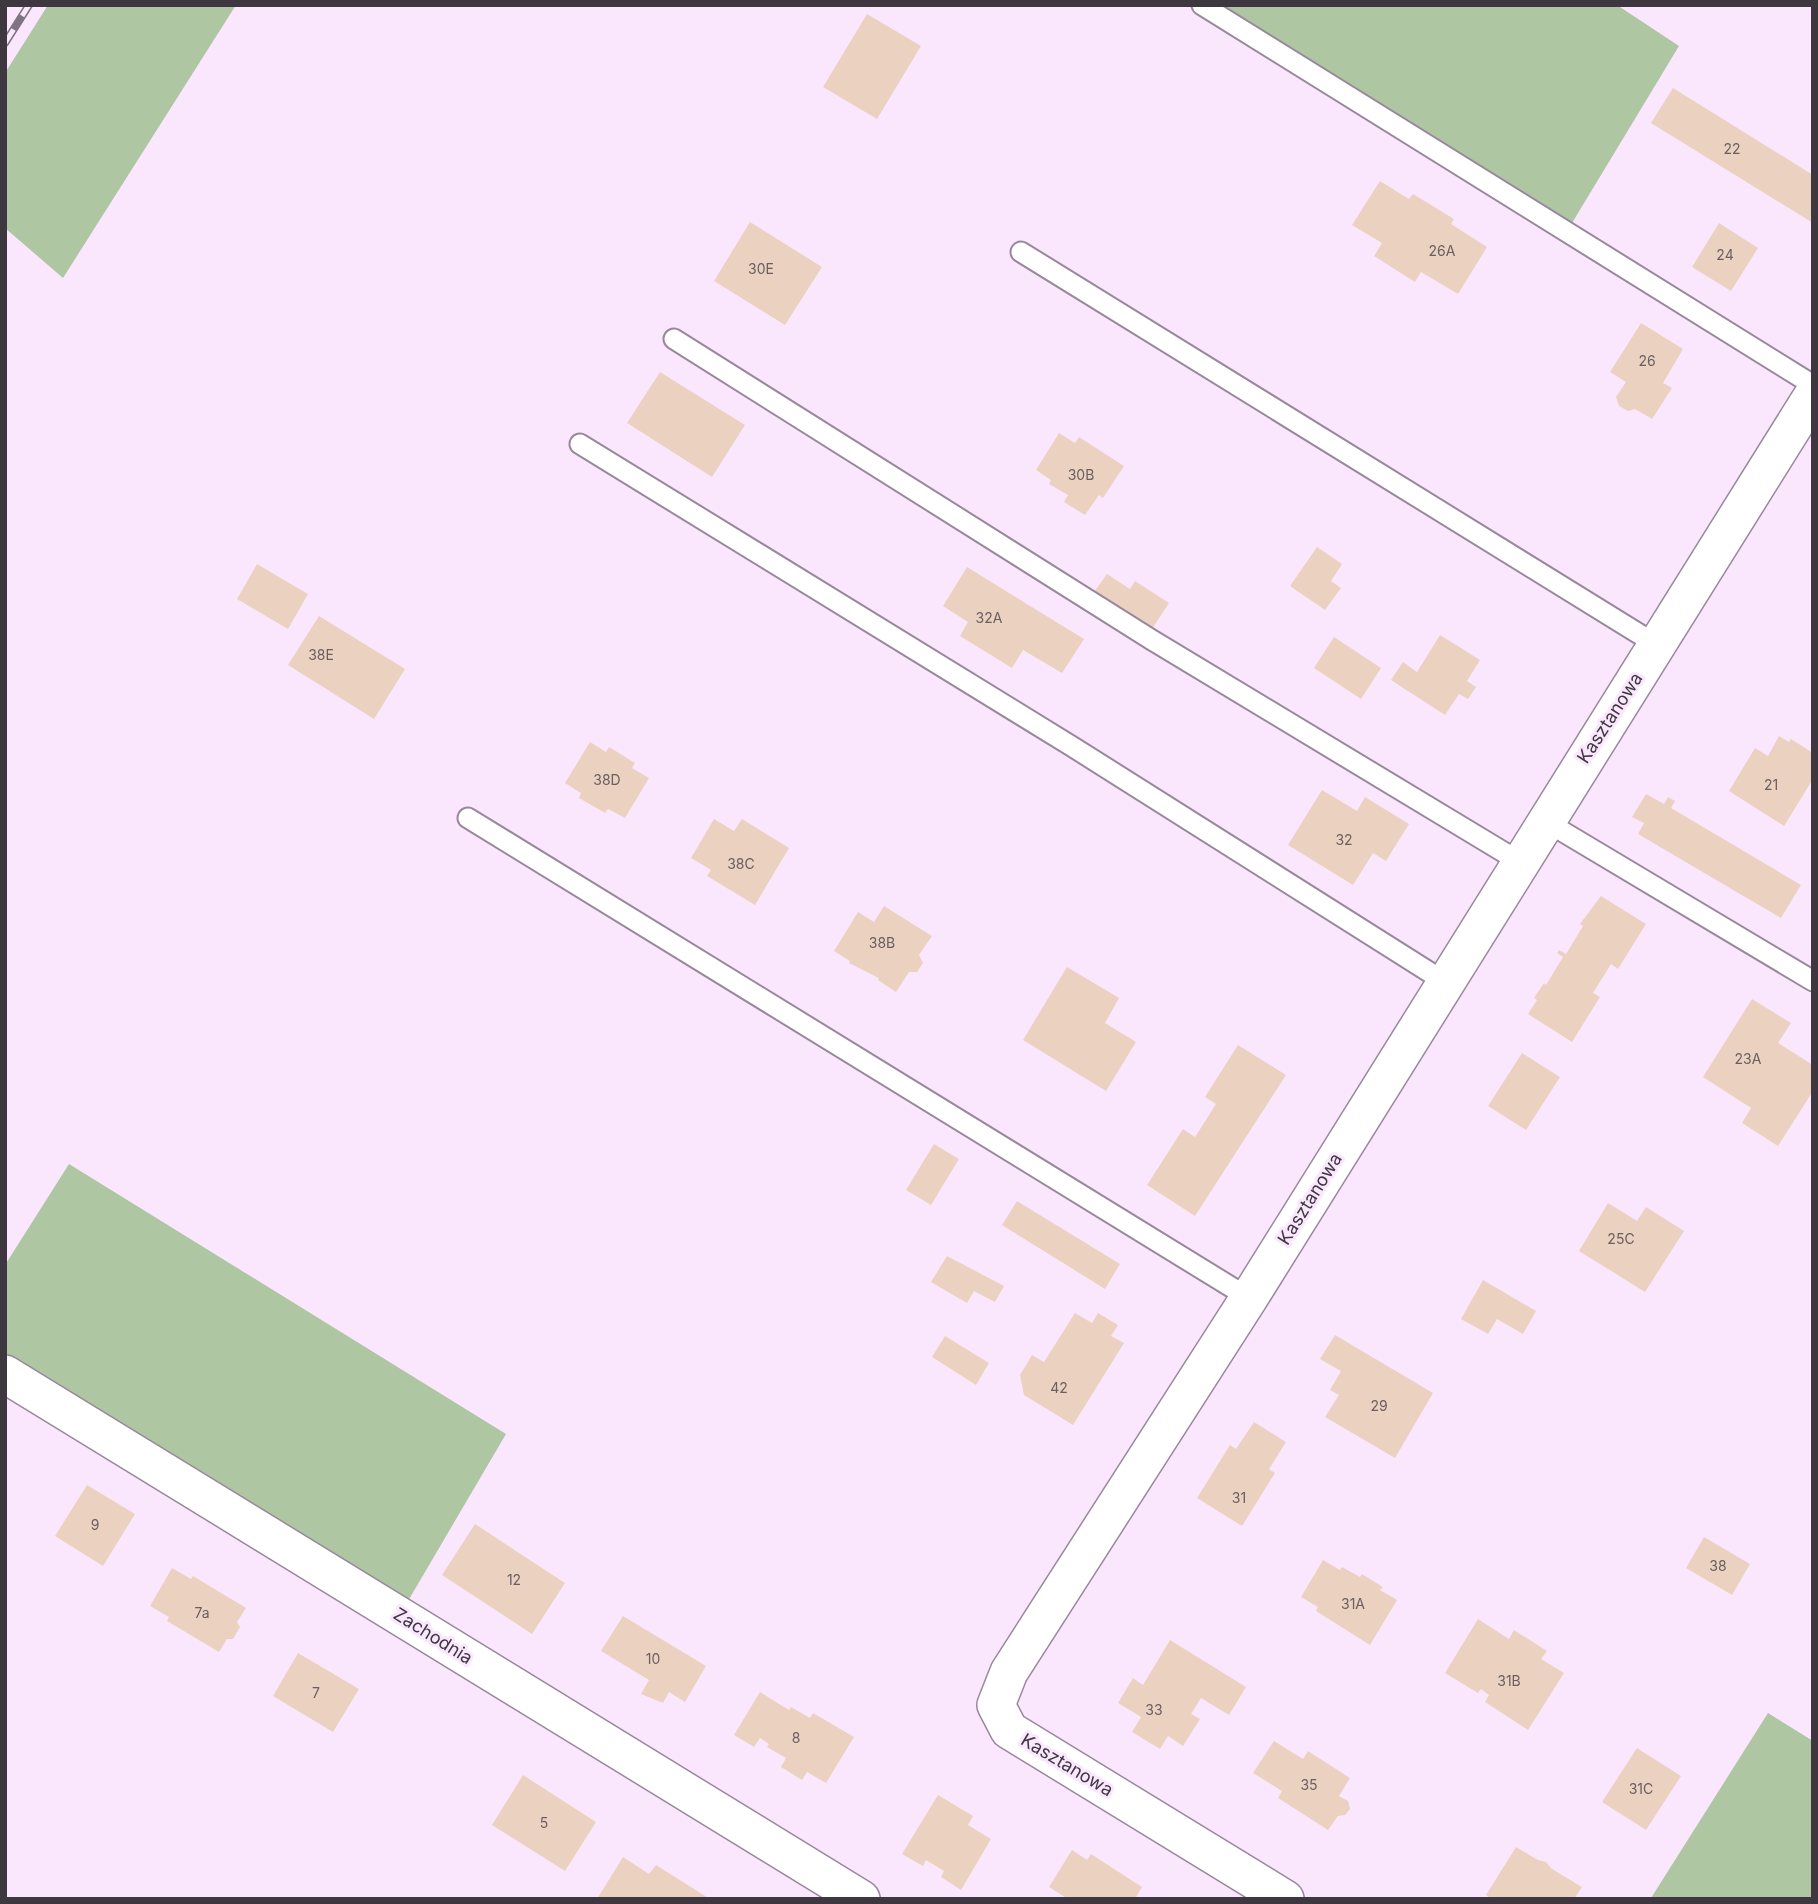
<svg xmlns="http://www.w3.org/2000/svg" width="1818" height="1904" font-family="Inter,sans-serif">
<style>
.green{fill:#aec6a2}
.building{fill:#ebd2c0}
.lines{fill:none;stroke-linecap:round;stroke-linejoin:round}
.service-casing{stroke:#99889c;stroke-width:23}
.minor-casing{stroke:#99889c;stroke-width:40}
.service{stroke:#fff;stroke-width:19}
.minor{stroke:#fff;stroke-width:37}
.rail-casing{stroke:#7f7481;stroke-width:8}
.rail{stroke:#fae7fe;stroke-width:5;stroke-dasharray:16;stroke-linecap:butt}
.labels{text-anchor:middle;stroke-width:6;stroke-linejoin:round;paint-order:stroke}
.number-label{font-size:14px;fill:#6a5e60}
.street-label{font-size:18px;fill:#3f3740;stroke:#fae7fe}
</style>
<rect width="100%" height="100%" fill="#fae7fe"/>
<path class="green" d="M48,5H236L63,278L5,228V73Z
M1217,5H1617L1679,46L1572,223Z
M69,1164L506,1434L408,1601L5,1363V1265Z
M1768,1713L1813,1741V1899L1651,1898Z"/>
<path class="building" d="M867,14L921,46L877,119L823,87Z
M1673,88L1813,175V223L1651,123Z
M1380,181L1409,199L1413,194L1454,219L1451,224L1487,247L1458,294L1421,272L1415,282L1374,256L1382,243L1352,225Z
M750,222L822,267L785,325L714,281Z
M1719,223L1758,248L1731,291L1692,267Z
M1641,323L1683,349L1663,383L1672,388L1652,419L1635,409L1628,411L1619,406L1616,397L1626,382L1610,372Z
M660,372L745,425L712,477L627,423Z
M1059,433L1075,443L1079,437L1124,466L1103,498L1099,495L1085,515L1064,502L1068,495L1049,484L1051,480L1036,470Z
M1317,547L1342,564L1331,581L1341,588L1325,610L1290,586Z
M257,564L308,594L288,629L237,599Z
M967,567L1084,639L1062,673L1023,650L1012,668L960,636L968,622L943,606Z
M1107,574L1130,589L1135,581L1169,603L1152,629L1094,592Z
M319,616L405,669L374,719L288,665Z
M1440,635L1480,660L1467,681L1476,687L1468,699L1459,694L1445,715L1391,680L1403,662L1417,672Z
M1334,637L1381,668L1361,699L1314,668Z
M1779,736L1789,742L1791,739L1813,753V779L1784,826L1729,791L1755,748L1768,756Z
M590,742L606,752L609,747L635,763L632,768L649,778L625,818L608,809L605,813L579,798L581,793L565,783Z
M1322,790L1357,811L1365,797L1409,824L1386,861L1373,853L1353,885L1288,845Z
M1646,794L1664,804L1668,797L1675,801L1671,808L1801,885L1781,918L1638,834L1644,823L1632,817Z
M714,819L734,831L742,819L789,848L755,905L707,876L711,870L691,858Z
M1601,896L1646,924L1618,969L1611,964L1593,993L1600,997L1572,1042L1528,1014L1537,1000L1534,998L1544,983L1546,985L1563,957L1557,953L1559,950L1566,954L1583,926L1580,924Z
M884,906L932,936L919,955L923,963L917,972H909L896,992L878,980L879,978L849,963L850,961L834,951L858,912L874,922Z
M1067,967L1119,998L1105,1023L1136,1042L1106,1091L1023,1040Z
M1752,999L1791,1023L1778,1043L1813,1065V1091L1778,1146L1742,1123L1751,1108L1703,1077Z
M1238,1045L1286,1075L1195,1216L1147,1185L1183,1129L1195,1137L1216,1104L1205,1097Z
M1522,1053L1560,1077L1526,1130L1488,1106Z
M934,1144L959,1159L931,1205L906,1190Z
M1017,1201L1120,1264L1105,1289L1002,1225Z
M1608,1203L1637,1221L1646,1207L1684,1231L1645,1292L1579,1251Z
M947,1256L1004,1286L995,1302L974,1291L967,1303L931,1282Z
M1483,1280L1536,1311L1523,1334L1497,1319L1488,1334L1461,1319Z
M1075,1313L1092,1323L1098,1313L1118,1325L1111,1336L1124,1343L1073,1425L1024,1395L1020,1375L1032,1355L1044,1362Z
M1335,1335L1433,1393L1395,1458L1325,1417L1339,1395L1330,1390L1341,1371L1320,1359Z
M945,1336L989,1363L976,1385L932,1357Z
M1254,1422L1286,1442L1269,1469L1275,1473L1242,1526L1197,1498L1230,1445L1236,1449Z
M87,1485L135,1514L103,1566L55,1536Z
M475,1524L565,1583L532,1634L442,1575Z
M1704,1537L1750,1564L1732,1595L1686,1568Z
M1323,1560L1340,1570L1342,1567L1360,1577L1362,1574L1383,1587L1380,1590L1397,1600L1370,1645L1316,1611L1318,1607L1301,1597Z
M172,1568L191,1579L193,1576L246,1608L237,1622L240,1627L233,1639H227L219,1652L167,1621L169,1617L150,1606Z
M623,1616L706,1666L685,1702L669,1692L663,1703L641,1694L649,1680L601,1651Z
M1478,1619L1509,1639L1514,1630L1547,1651L1541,1659L1564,1673L1528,1730L1485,1702L1489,1695L1481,1689L1478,1693L1445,1673Z
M1170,1640L1246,1687L1229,1715L1201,1698L1191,1714L1200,1719L1183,1746L1168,1736L1160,1749L1132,1732L1141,1717L1118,1703L1133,1678L1143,1685Z
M298,1653L359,1689L333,1732L273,1696Z
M760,1692L789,1710L791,1707L810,1718L813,1713L854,1737L826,1783L807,1772L802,1780L781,1767L786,1758L767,1747L769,1744L760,1738L754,1747L734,1735Z
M1274,1741L1303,1759L1308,1751L1350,1778L1339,1796L1348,1801L1350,1809L1345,1815L1338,1816L1328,1830L1278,1798L1282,1791L1253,1773Z
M1637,1748L1681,1776L1646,1830L1602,1802Z
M523,1775L596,1822L565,1871L492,1825Z
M938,1795L973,1816L968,1825L991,1839L961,1890L941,1877L944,1871L926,1860L923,1866L902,1854Z
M1516,1847L1538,1860L1546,1862L1552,1869L1582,1887L1574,1899H1492L1486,1895Z
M1072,1850L1087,1860L1091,1854L1142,1887L1135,1899H1068L1049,1887Z
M623,1857L649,1874L656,1865L710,1899H597Z"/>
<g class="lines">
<g class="service-casing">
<path id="service" d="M1202,5L1813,385
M1021,252L1657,645
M674,339L1152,640L1520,862
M580,444L1073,747L1445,982
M468,818L1249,1298
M1545,821L1813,981"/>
</g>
<g class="minor-casing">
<path id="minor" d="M5,1374L861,1899
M1285,1899L1009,1730L996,1705L1009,1672L1249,1298L1813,395"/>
</g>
<use href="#service" class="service"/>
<use href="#minor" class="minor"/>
<g class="rail-casing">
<path id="rail" d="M5,43L29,5"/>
</g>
<use href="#rail" class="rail"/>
</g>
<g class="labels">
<g class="number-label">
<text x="1732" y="154">22</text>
<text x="1442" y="256">26A</text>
<text x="1725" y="260">24</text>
<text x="761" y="274">30E</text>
<text x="1647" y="366">26</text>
<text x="1081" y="480">30B</text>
<text x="989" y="623">32A</text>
<text x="321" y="660">38E</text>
<text x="607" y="785">38D</text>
<text x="1771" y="790">21</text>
<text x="1344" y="845">32</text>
<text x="741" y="869">38C</text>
<text x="882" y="948">38B</text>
<text x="1748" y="1064">23A</text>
<text x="1621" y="1244">25C</text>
<text x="1059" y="1393">42</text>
<text x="1379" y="1411">29</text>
<text x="1239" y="1503">31</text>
<text x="95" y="1530">9</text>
<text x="1718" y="1571">38</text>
<text x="514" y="1585">12</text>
<text x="1353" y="1609">31A</text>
<text x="202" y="1618">7a</text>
<text x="653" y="1664">10</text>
<text x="1509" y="1686">31B</text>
<text x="316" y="1698">7</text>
<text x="1154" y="1715">33</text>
<text x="796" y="1743">8</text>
<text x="1309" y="1790">35</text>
<text x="1641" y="1794">31C</text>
<text x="544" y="1828">5</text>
</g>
<g class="street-label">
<text transform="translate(1610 718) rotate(-57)" y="6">Kasztanowa</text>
<text transform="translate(1310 1199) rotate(-58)" y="6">Kasztanowa</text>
<text transform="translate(433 1636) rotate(32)" y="6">Zachodnia</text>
<text transform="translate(1067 1765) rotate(31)" y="6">Kasztanowa</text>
</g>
</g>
<rect width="1818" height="1904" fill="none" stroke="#3f3740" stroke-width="14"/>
</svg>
